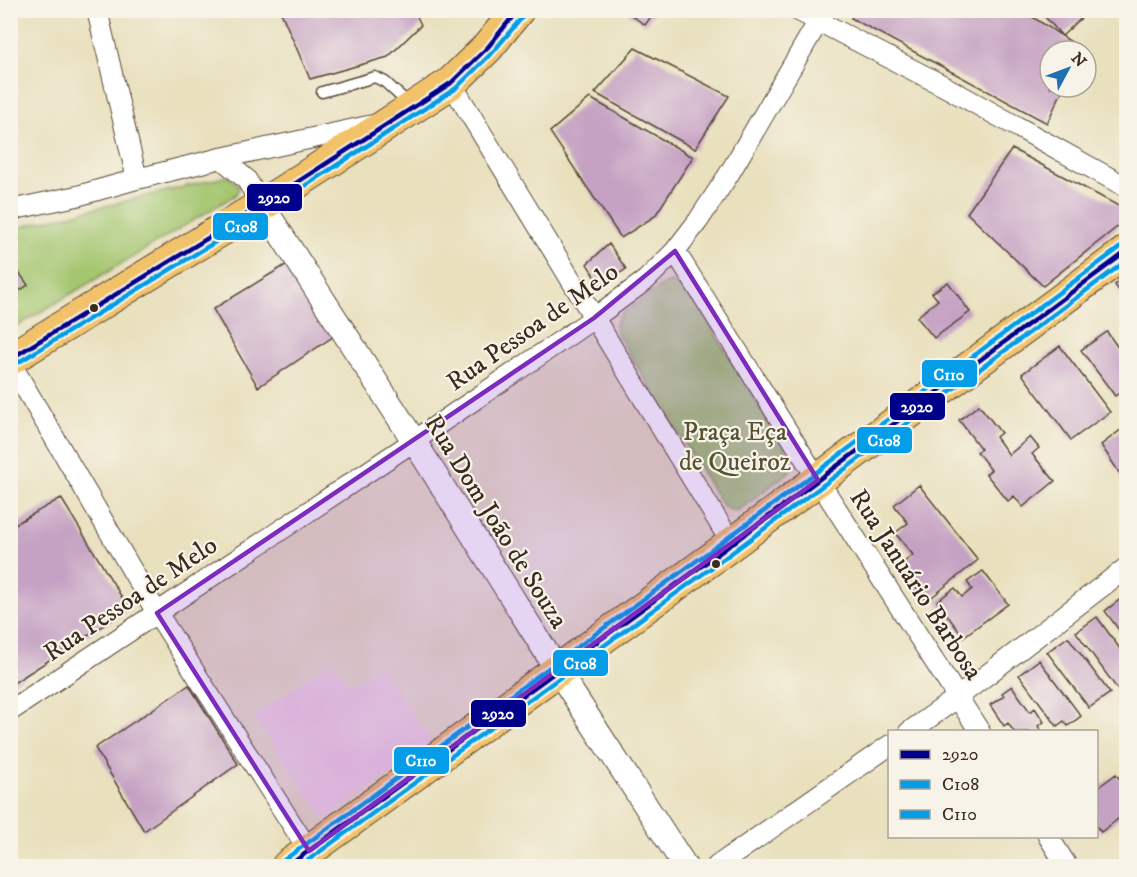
<svg xmlns="http://www.w3.org/2000/svg" width="1137" height="877" font-family="'IM FELL DW Pica',serif">
<style>
.built{fill:#f2cfe1}
.green{fill:#a4c66f;stroke:#707846;stroke-width:1.5}
.building{fill:#c5a2c3}
.lines{fill:none;stroke-linecap:round;stroke-linejoin:round}
.service-casing{stroke:#554536;stroke-width:13}
.minor-casing{stroke:#554536;stroke-width:22}
.tertiary-casing{stroke:#554536;stroke-width:26}
.primary-casing{stroke:#554536;stroke-width:34}
.service{stroke:#fff;stroke-width:10}
.minor{stroke:#fff;stroke-width:20}
.tertiary{stroke:#fff;stroke-width:24}
.primary{stroke:#f2c26a;stroke-width:32}
.bus-1-casing{stroke:#f7f3e8;stroke-width:9}
.bus-2-casing{stroke:#f7f3e8;stroke-width:9}
.bus-3-casing{stroke:#f7f3e8;stroke-width:9}
.bus-1{stroke:#00008b;stroke-width:4.5}
.bus-2{stroke:#069de8;stroke-width:4.5}
.bus-3{stroke:#069de8;stroke-width:4.5}
.marked{fill:#7b2cbf;fill-opacity:0.2;stroke:#7b2cbf;stroke-width:4.5;stroke-linejoin:round}
.bus-dot{fill:#3b2a1e;stroke:#f7f3e8;stroke-width:2}
.labels{text-anchor:middle;stroke-width:4.5;stroke-linejoin:round;paint-order:stroke}
.street-label{font-size:26px;fill:#3b2a1e;stroke:#f7f3e8}
.park-label{font-size:26px;fill:#555132;stroke:#f7f3e8}
.line-badge{stroke:#f7f3e8;stroke-width:2}
.badge-label{font-size:16px;text-anchor:middle;font-weight:bold;fill:#fff}
</style>
<rect width="100%" height="100%" fill="#f7f3e8"/>
<filter id="ink" filterUnits="userSpaceOnUse"><feTurbulence type="fractalNoise" baseFrequency=".0167" numOctaves="2"/><feDisplacementMap in="SourceGraphic" scale="12" xChannelSelector="R" yChannelSelector="G"/><feConvolveMatrix kernelMatrix="1 2 1 2 8 2 1 2 1" color-interpolation-filters="sRGB"/></filter>
<filter id="wash" filterUnits="userSpaceOnUse"><feTurbulence type="fractalNoise" baseFrequency=".008" numOctaves="4" result="noise"/><feDisplacementMap in="SourceGraphic" scale="24" xChannelSelector="R" yChannelSelector="G"/><feGaussianBlur stdDeviation="1.35" result="paint"/><feColorMatrix in="noise" values="0 0 0 0 0 0 0 0 0 0 0 0 0 0 0 0 0 1.4 0 .05"/><feComposite in="paint" operator="in"/></filter>
<g filter="url(#wash)">
<rect width="100%" height="100%" fill="#e9e0be"/>
<path class="built" d="M332,661L350,686L380,666L434,744L325,819L253,716Z"/>
<path class="green" d="M228,176L239,186L237,193L234,196L11,330V229Z
M671,282L682,285L689,291L789,454L792,466L789,472L739,510C732,511 728,510 722,505L616,332L615,325L621,314L665,284Z"/>
<g id="blocks">
<path class="building" d="M280,10H414L421,25L388,57L310,79Z
M624,10H656L645,25Z
M856,10H1022L1082,49L1081,51H1050V87H1064L1047,123L851,18Z
M1039,10H1090L1062,36Z
M635,48L729,96L695,149L595,93Z
M590,98L693,157L655,216L621,238L550,132Z
M1012,149L1126,210V220L1043,286L967,213Z
M609,244L626,269L601,286L587,264Z
M10,260L28,285L10,297Z
M294,260L340,332L258,387L213,309Z
M1126,276V300L1115,285Z
M948,282L970,312L934,338L917,317L938,300L932,293Z
M1107,332L1126,359V388L1115,396L1081,350Z
M1060,346L1110,412L1071,440L1022,374Z
M979,405L1001,433L996,437L1009,455L1030,437L1039,448L1032,454L1055,481L1023,507L1014,496L1008,501L986,474L991,470L977,452L981,449L959,420Z
M1126,426V483L1101,445Z
M919,485L978,560L927,601L899,566L913,555L895,533L908,523L894,505Z
M61,498L129,609L12,684L10,682V527Z
M983,571L1008,604L963,637L937,601L955,588L962,597L972,589L967,582Z
M1126,595V631L1122,634L1105,611Z
M1097,617L1126,657V684L1118,690L1076,632Z
M1068,637L1110,693L1089,708L1047,652Z
M1039,660L1081,716L1068,726L1064,721L1057,726L1019,675Z
M189,685L238,764L144,831L95,748Z
M1012,686L1030,712L1035,708L1044,722L1038,726L1042,732H1014L1008,723L1004,726L990,705L1004,696L1002,693Z
M1116,774L1126,788V813L1101,832L1096,826V789Z"/>
</g>
</g>
<g filter="url(#ink)">
<use href="#blocks" fill-opacity="0" stroke="#554536" stroke-width="1.5"/>
<g class="lines">
<g class="service-casing">
<path id="service" d="M322,92L375,77L385,82L410,105"/>
</g>
<g class="minor-casing">
<path id="minor" d="M97,10L137,179
M797,10L942,85L1126,187
M451,83L732,544
M221,158L246,179L262,205
M10,210L77,196L137,179L221,158L373,125
M675,251L818,480L980,732
M10,362L157,613L309,851
M10,711L414,441L594,318L646,280L675,251L698,221L729,174L825,10
M909,732L958,697L1126,568
M1048,836L1067,866
M717,866L890,745"/>
</g>
<g class="tertiary-casing">
<path id="tertiary" d="M262,205L414,441L558,671L685,866"/>
</g>
<g class="primary-casing">
<path id="primary" d="M10,359L262,205L451,83L488,47L518,10
M288,866L714,557L1126,252"/>
</g>
<use href="#service" class="service"/>
<use href="#minor" class="minor"/>
<use href="#tertiary" class="tertiary"/>
<use href="#primary" class="primary"/>
<g class="bus-1-casing">
<path id="bus-1" d="M10,359L262,205L451,83L488,47L518,10
M288,866L714,557L1126,252"/>
</g>
<g class="bus-2-casing">
<path id="bus-2" d="M14,365L266,211L455,89L493,52L524,15
M300,866L718,563L1126,261"/>
</g>
<g class="bus-3-casing">
<path id="bus-3" d="M284,860L710,551L1122,246"/>
</g>
<use href="#bus-1" class="bus-1"/>
<use href="#bus-2" class="bus-2"/>
<use href="#bus-3" class="bus-3"/>
</g>
</g>
<path class="marked" d="M675,251L818,480L309,851L157,613L594,318Z"/>
<g class="bus-dot">
<circle cx="94" cy="308" r="5"/>
<circle cx="716" cy="564" r="5"/>
</g>
<g class="labels">
<g class="street-label">
<text transform="translate(532 326) rotate(-35)" y="9">Rua Pessoa de Melo</text>
<text transform="translate(497 521) rotate(58)" y="9">Rua Dom João de Souza</text>
<text transform="translate(917 584) rotate(57)" y="9">Rua Januário Barbosa</text>
<text transform="translate(130 598) rotate(-34)" y="9">Rua Pessoa de Melo</text>
</g>
<g class="park-label">
<text x="735" y="440">Praça Eça<tspan x="735" dy="30">de Queiroz</tspan></text>
</g>
</g>
<g class="line-badge">
<rect x="246" y="183" width="57" height="29" rx="6" fill="#00008b"/>
<rect x="212" y="212" width="57" height="29" rx="6" fill="#069de8"/>
<rect x="921" y="359" width="57" height="29" rx="6" fill="#069de8"/>
<rect x="889" y="392" width="57" height="29" rx="6" fill="#00008b"/>
<rect x="856" y="426" width="57" height="28" rx="6" fill="#069de8"/>
<rect x="552" y="649" width="57" height="28" rx="6" fill="#069de8"/>
<rect x="470" y="699" width="57" height="29" rx="6" fill="#00008b"/>
<rect x="393" y="746" width="57" height="29" rx="6" fill="#069de8"/>
</g>
<g class="badge-label">
<text x="274" y="203">2920</text>
<text x="241" y="232">C108</text>
<text x="949" y="380">C110</text>
<text x="917" y="412">2920</text>
<text x="884" y="446">C108</text>
<text x="580" y="669">C108</text>
<text x="498" y="719">2920</text>
<text x="421" y="766">C110</text>
</g>
<rect width="1137" height="877" fill="none" stroke="#f7f3e8" stroke-width="36"/>
<rect x="888" y="730" width="210" height="108" fill="#f7f3e8" stroke="#aca397" stroke-width="1.5"/>
<rect x="900" y="750" width="30" height="9" fill="#00008b" stroke="#aca397" stroke-width="1.5"/>
<text x="942" y="760" font-size="18" fill="#3b2a1e">2920</text>
<rect x="900" y="780" width="30" height="9" fill="#069de8" stroke="#aca397" stroke-width="1.5"/>
<text x="942" y="790" font-size="18" fill="#3b2a1e">C108</text>
<rect x="900" y="810" width="30" height="9" fill="#069de8" stroke="#aca397" stroke-width="1.5"/>
<text x="942" y="820" font-size="18" fill="#3b2a1e">C110</text>
<g transform="translate(1068 69) rotate(49)"><circle r="28" fill="#f7f3e8" stroke="#aca397" stroke-width="1.5"/>
<path d="M0-4.5L10 22L0 15L-10 22Z" fill="#1f6fb2"/>
<text y="-9" font-size="16" font-weight="bold" text-anchor="middle" fill="#3b2a1e">N</text>
</g>
</svg>
